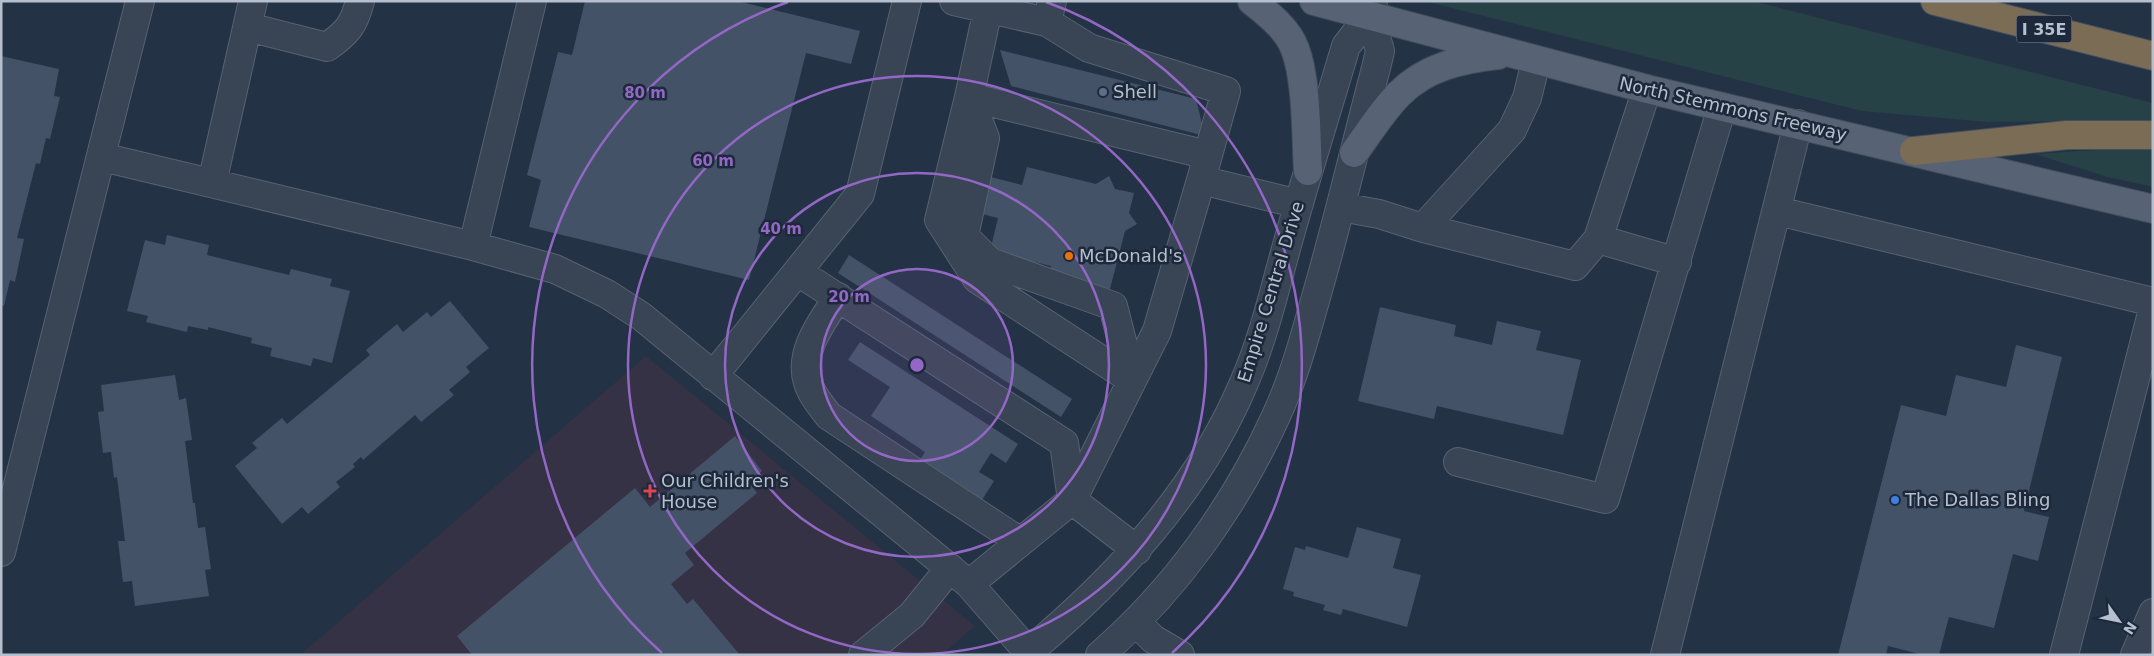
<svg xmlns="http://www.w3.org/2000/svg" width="2154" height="656" font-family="'DejaVu Sans',sans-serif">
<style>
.medical{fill:#343244}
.green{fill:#264246}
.building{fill:#435267}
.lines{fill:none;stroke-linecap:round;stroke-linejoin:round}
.minor-casing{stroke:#576272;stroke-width:30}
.major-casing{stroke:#424d5e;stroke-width:30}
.highway-casing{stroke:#434f5f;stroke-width:30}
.minor{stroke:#394454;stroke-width:28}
.major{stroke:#576374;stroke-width:28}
.highway{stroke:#7b6c55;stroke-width:28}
.ring{fill:none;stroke:#9367c5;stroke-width:2.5}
.service-dot{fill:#5c6f8a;stroke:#1d293a;stroke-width:2}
.food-dot{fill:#e8710a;stroke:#1d293a;stroke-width:2}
.health-dot{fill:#e0444e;stroke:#1d293a;stroke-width:2}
.shop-dot{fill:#3f7fe0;stroke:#1d293a;stroke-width:2}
.labels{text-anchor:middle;stroke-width:5;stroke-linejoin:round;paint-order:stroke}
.shield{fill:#1d293a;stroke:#8892a2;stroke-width:1}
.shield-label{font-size:16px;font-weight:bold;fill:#b6bfce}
.poi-label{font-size:18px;fill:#b6bfce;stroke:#1d293a;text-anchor:start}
.street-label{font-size:18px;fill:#b6bfce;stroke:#1d293a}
.centre{fill:#9367c5;stroke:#1d293a;stroke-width:2.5}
.ring-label{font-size:15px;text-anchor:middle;font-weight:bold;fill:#9367c5;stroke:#1d293a;stroke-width:5;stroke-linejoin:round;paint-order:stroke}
</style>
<rect width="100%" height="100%" fill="#243245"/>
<path class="medical" d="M646,356L975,626L942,655H300Z"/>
<path class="green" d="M1424,1H1753L2153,103V120L1987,122L1862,111Z
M2153,146V187L2108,177L2035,154Z"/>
<path class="building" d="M585,1H737L860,31L851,64L806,53L749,280L529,227L541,180L527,175L558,52L572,55Z
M1000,50L1196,99L1205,136L1011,86Z
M1,56L59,69L54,96L60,97L50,139L46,138L40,164L36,163L17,238L24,239L15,282L10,280L4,306L1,305Z
M1027,167L1096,184L1109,176L1115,189L1134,193L1129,213L1137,224L1125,231L1110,289L1063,278H1048L1051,266L990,251L998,218L978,213L987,176L1022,185Z
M167,235L209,245L207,255L289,275L291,269L332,279L330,286L350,291L332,363L313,358L311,366L270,356L272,348L251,343L252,338L208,327V330L188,326L187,332L146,322L148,316L127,311L145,240L165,245Z
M849,255L1072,399L1061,417L838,273Z
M450,301L489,348L466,367L470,372L449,390L454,395L421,422L415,415L363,460L361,457L353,464L355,467L336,482L340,487L308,514L302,507L282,524L235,466L257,448L252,443L282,418L287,424L370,355L366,350L397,324L403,332L427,312L431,317Z
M1380,307L1456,325L1454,336L1492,345L1497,321L1541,331L1536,350L1581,360L1563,435L1437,406L1434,419L1358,401Z
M860,342L1018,444L1006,463L991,453L979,472L994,481L982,500L920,460L925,452L871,416L890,387L848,360Z
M2016,345L2062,357L2024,511L2049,517L2038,561L2013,554L1994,628L1949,617L1939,655H1923L1888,646L1886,655H1838L1901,405L1946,416L1956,375L2006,387Z
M175,375L179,400L186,398L192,440L185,441L193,503H195L198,528L205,527L211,569L205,570L209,596L135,606L132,581L123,582L118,541H125L117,477L114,478L111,452L103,453L98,412L104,411L101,385Z
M735,436L762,471L749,482L757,493L685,553L694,565L671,584L687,604L693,599L740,655H588L587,653L585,655H472L457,636L635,488L650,507Z
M1357,527L1401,539L1393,568L1421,575L1407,627L1343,609L1341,615L1323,610L1325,605L1293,596L1294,592L1283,589L1295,547L1305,550L1306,546L1348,558Z"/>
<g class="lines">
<g class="minor-casing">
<path id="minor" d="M954,1L1047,22L1052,1
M988,9L969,97L985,138L964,236L990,262L1113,306L1132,380
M1047,22L1089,48L1226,91L1201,180L1299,204
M248,27L327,47C347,33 354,25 360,1
M102,157L473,246L555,269L607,294L641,316L969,584L1031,655
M212,183L253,1
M1341,207L1379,214L1423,228L1512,130L1527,98L1536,61
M1778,211L2153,302
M1423,228L1575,266L1598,239L1647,89
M1598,239L1677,262
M473,246L532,1
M798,272L1064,443L1072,500L1137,550
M838,297C822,322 798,352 808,383C812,395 821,406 829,416L1019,541
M713,376L860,194L907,1
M1132,380L977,279L939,220L969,97L1208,155
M1458,462L1605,499L1722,107
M1,552L140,1
M969,584L1072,500L1157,331L1201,180
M1136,622L1153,639L1180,655
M863,655L912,615L950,568
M1025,655C1114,581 1197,493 1243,385C1264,338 1275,287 1289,238C1307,173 1327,110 1346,46L1370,15L1373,1
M1100,655C1175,590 1235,506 1276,416C1296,373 1307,328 1320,283C1340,212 1357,140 1376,68L1380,51L1370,15
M1665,655L1798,124
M2064,655L2153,309
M2135,655L2153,613"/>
</g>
<g class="major-casing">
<path id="major" d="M1252,1C1268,14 1288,29 1295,49C1307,80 1306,137 1308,171
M1314,1L1647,89L2153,209
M1354,153C1368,134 1382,111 1399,94C1426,67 1461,59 1498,55"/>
</g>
<g class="highway-casing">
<path id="highway" d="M1935,1L2153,56
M1914,151L2067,135H2153"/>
</g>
<use href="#minor" class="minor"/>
<use href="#major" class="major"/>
<use href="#highway" class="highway"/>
</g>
<circle cx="917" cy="365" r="96" fill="#9367c5" fill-opacity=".12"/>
<g class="ring">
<circle cx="917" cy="365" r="96"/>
<circle cx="917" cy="365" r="192"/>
<circle cx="917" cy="365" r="289"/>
<path d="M662 653A385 385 0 0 1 788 2M1046 2A385 385 0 0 1 1172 653"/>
</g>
<circle class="service-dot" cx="1103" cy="92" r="5"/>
<circle class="food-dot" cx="1069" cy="256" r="5"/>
<path class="health-dot" d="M647.5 483.5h5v5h5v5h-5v5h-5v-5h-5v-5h5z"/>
<circle class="shop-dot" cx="1895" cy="500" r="5"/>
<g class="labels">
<rect class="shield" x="2016.5" y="15.5" width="55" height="27" rx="4"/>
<g class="shield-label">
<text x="2044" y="35">I 35E</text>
</g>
<g class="poi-label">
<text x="1113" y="98">Shell</text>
<text x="1079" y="262">McDonald's</text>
<text x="661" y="487">Our Children's<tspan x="661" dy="21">House</tspan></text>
<text x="1905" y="506">The Dallas Bling</text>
</g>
<g class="street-label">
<text transform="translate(1733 109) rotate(13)" y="6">North Stemmons Freeway</text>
<text transform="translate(1271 292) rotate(-73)" y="6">Empire Central Drive</text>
</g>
</g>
<circle cx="917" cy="365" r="8" class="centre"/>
<g class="ring-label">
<text x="645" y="98">80 m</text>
<text x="713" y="166">60 m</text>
<text x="781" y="234">40 m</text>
<text x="849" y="302">20 m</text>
</g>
<rect width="2154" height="656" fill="none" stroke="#b6bfce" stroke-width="5"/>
<g transform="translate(2119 621) rotate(123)" stroke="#1d293a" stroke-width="4" paint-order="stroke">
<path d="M0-4L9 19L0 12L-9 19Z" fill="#b6bfce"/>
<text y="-8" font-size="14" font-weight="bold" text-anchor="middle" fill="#b6bfce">N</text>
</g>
</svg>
